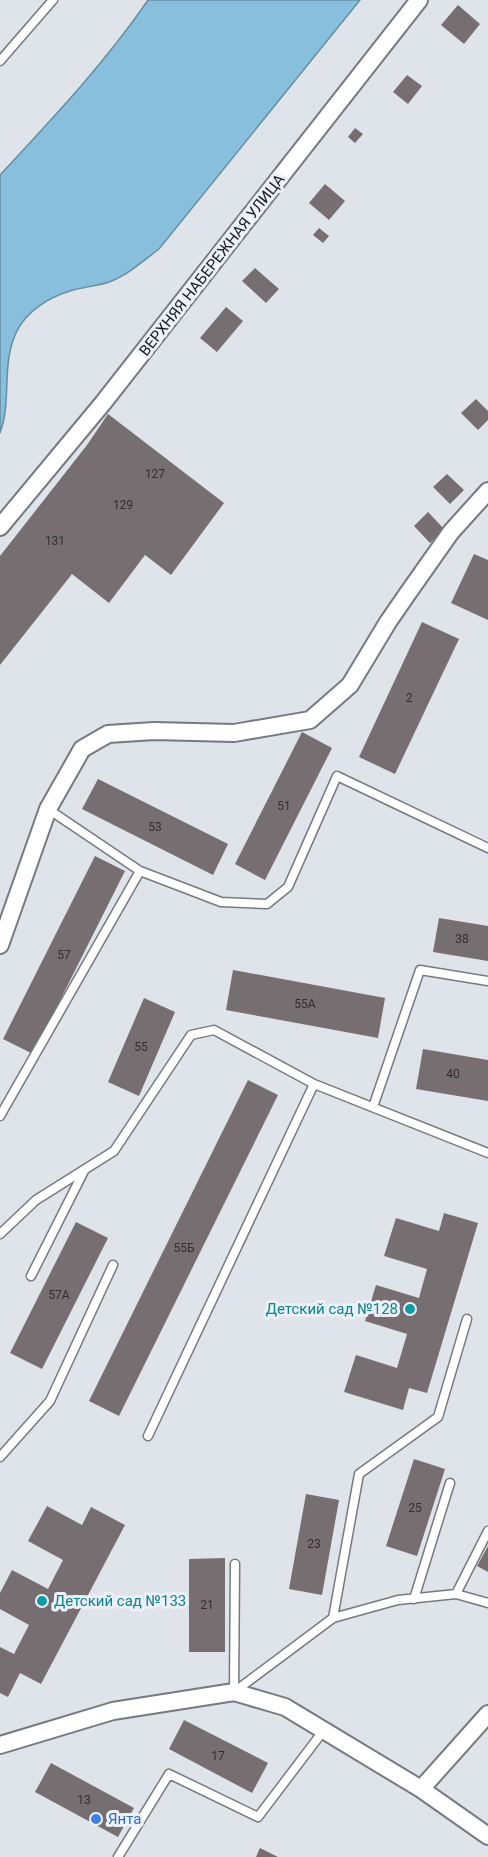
<svg xmlns="http://www.w3.org/2000/svg" width="488" height="1857" font-family="Roboto,sans-serif">
<style>
.water{fill:#87bfdc;stroke:#668ea2;stroke-width:1.5}
.building{fill:#766e71}
.lines{fill:none;stroke-linecap:round;stroke-linejoin:round}
.lane-casing{stroke:#747a7f;stroke-width:11}
.street-casing{stroke:#747a7f;stroke-width:20}
.lane{stroke:#fff;stroke-width:8}
.street{stroke:#fff;stroke-width:16}
.culture-dot{fill:#0f9aa8;stroke:#ebf1f7;stroke-width:2}
.shop-dot{fill:#3f7fe0;stroke:#ebf1f7;stroke-width:2}
.labels{text-anchor:middle;stroke-width:6;stroke-linejoin:round;paint-order:stroke}
.number-label{font-size:12px;fill:#302f31}
.street-label{font-size:15px;fill:#181a1c;stroke:#ebf1f7}
.culture-label{font-size:15px;fill:#0d838f;stroke:#ebf1f7;text-anchor:end}
.shop-label{font-size:15px;fill:#366cbe;stroke:#ebf1f7;text-anchor:start}
</style>
<rect width="100%" height="100%" fill="#dee4ea"/>
<path class="water" d="M148,0H360L159,249C143,261 128,275 109,282C97,286 84,287 73,290C49,297 26,311 16,333C1,365 12,401 0,433V175C52,119 105,63 148,0Z"/>
<path class="building" d="M458,5L480,24L464,44L441,25Z
M407,75L422,86L408,104L393,92Z
M355,128L363,134L355,143L348,137Z
M325,184L345,201L329,220L309,203Z
M319,228L329,236L323,243L313,235Z
M255,268L279,289L266,303L242,281Z
M226,307L243,321L217,352L200,338Z
M476,399L488,411V420L478,430L461,413Z
M108,414L224,503L171,575L145,555L109,603L72,574L0,665V556L87,445Z
M447,474L464,490L450,504L433,487Z
M428,512L444,529L430,543L414,526Z
M474,554L488,560V620L451,603Z
M422,622L459,639L395,774L359,757Z
M302,732L332,748L265,880L235,864Z
M98,779L228,844L213,875L82,809Z
M95,856L125,871L33,1054L3,1039Z
M439,918L488,926V961L433,952Z
M233,970L385,998L378,1038L226,1010Z
M144,998L175,1012L139,1096L108,1082Z
M423,1049L488,1060V1101L416,1089Z
M248,1080L278,1095L119,1416L89,1401Z
M444,1213L478,1223L427,1393L409,1388L403,1410L344,1392L356,1355L397,1368L407,1334L365,1321L376,1285L419,1298L427,1269L384,1256L396,1218L439,1231Z
M76,1222L108,1238L42,1369L10,1353Z
M414,1459L445,1469L417,1556L386,1546Z
M306,1494L339,1500L322,1595L289,1589Z
M47,1506L82,1525L91,1507L125,1525L41,1684L20,1673L8,1697L0,1693V1647L14,1654L29,1625L0,1609V1593L12,1570L48,1589L63,1560L28,1541Z
M488,1546V1572L477,1566Z
M225,1558V1652H189V1559Z
M184,1720L268,1763L252,1793L169,1749Z
M51,1763L134,1808L118,1837L35,1792Z
M260,1848L278,1857H256Z"/>
<g class="lines">
<g class="lane-casing">
<path id="lane" d="M0,61L53,0
M48,809L140,871L221,902L267,904L288,887L337,776L488,848
M373,1107L420,970L488,981
M0,1116L140,871
M0,1234L36,1200L114,1151L191,1035L214,1030L314,1084L488,1153
M31,1276L84,1171
M148,1436L314,1084
M0,1457L50,1401L113,1265
M456,1594L488,1531
M414,1599L450,1483
M333,1618L359,1474L438,1417L467,1319
M234,1692L333,1618L398,1600L456,1594L488,1603
M234,1692L235,1564
M118,1857L169,1774L258,1817L324,1730"/>
</g>
<g class="street-casing">
<path id="street" d="M0,527L103,403L419,0
M0,945L48,809L82,749L108,734L154,731L234,733L310,720L350,685L388,622L408,593L451,532L488,491
M0,1745L113,1711L234,1692L285,1707L421,1789L488,1836
M421,1789L488,1714"/>
</g>
<use href="#lane" class="lane"/>
<use href="#street" class="street"/>
</g>
<g class="culture-dot">
<circle cx="410" cy="1309" r="6"/>
<circle cx="42" cy="1601" r="6"/>
</g>
<circle class="shop-dot" cx="96" cy="1819" r="6"/>
<g class="labels">
<g class="number-label">
<text x="155" y="478">127</text>
<text x="123" y="509">129</text>
<text x="55" y="545">131</text>
<text x="409" y="702">2</text>
<text x="284" y="810">51</text>
<text x="155" y="831">53</text>
<text x="462" y="943">38</text>
<text x="64" y="959">57</text>
<text x="305" y="1008">55А</text>
<text x="141" y="1051">55</text>
<text x="453" y="1078">40</text>
<text x="184" y="1252">55Б</text>
<text x="59" y="1299">57А</text>
<text x="415" y="1512">25</text>
<text x="314" y="1548">23</text>
<text x="207" y="1609">21</text>
<text x="218" y="1760">17</text>
<text x="84" y="1804">13</text>
</g>
<g class="street-label">
<text transform="translate(212 265) rotate(-52)" y="5">ВЕРХНЯЯ НАБЕРЕЖНАЯ УЛИЦА</text>
</g>
<g class="culture-label">
<text x="398" y="1314">Детский сад №128</text>
<text x="54" y="1606" text-anchor="start">Детский сад №133</text>
</g>
<g class="shop-label">
<text x="108" y="1824">Янта</text>
</g>
</g>
</svg>
